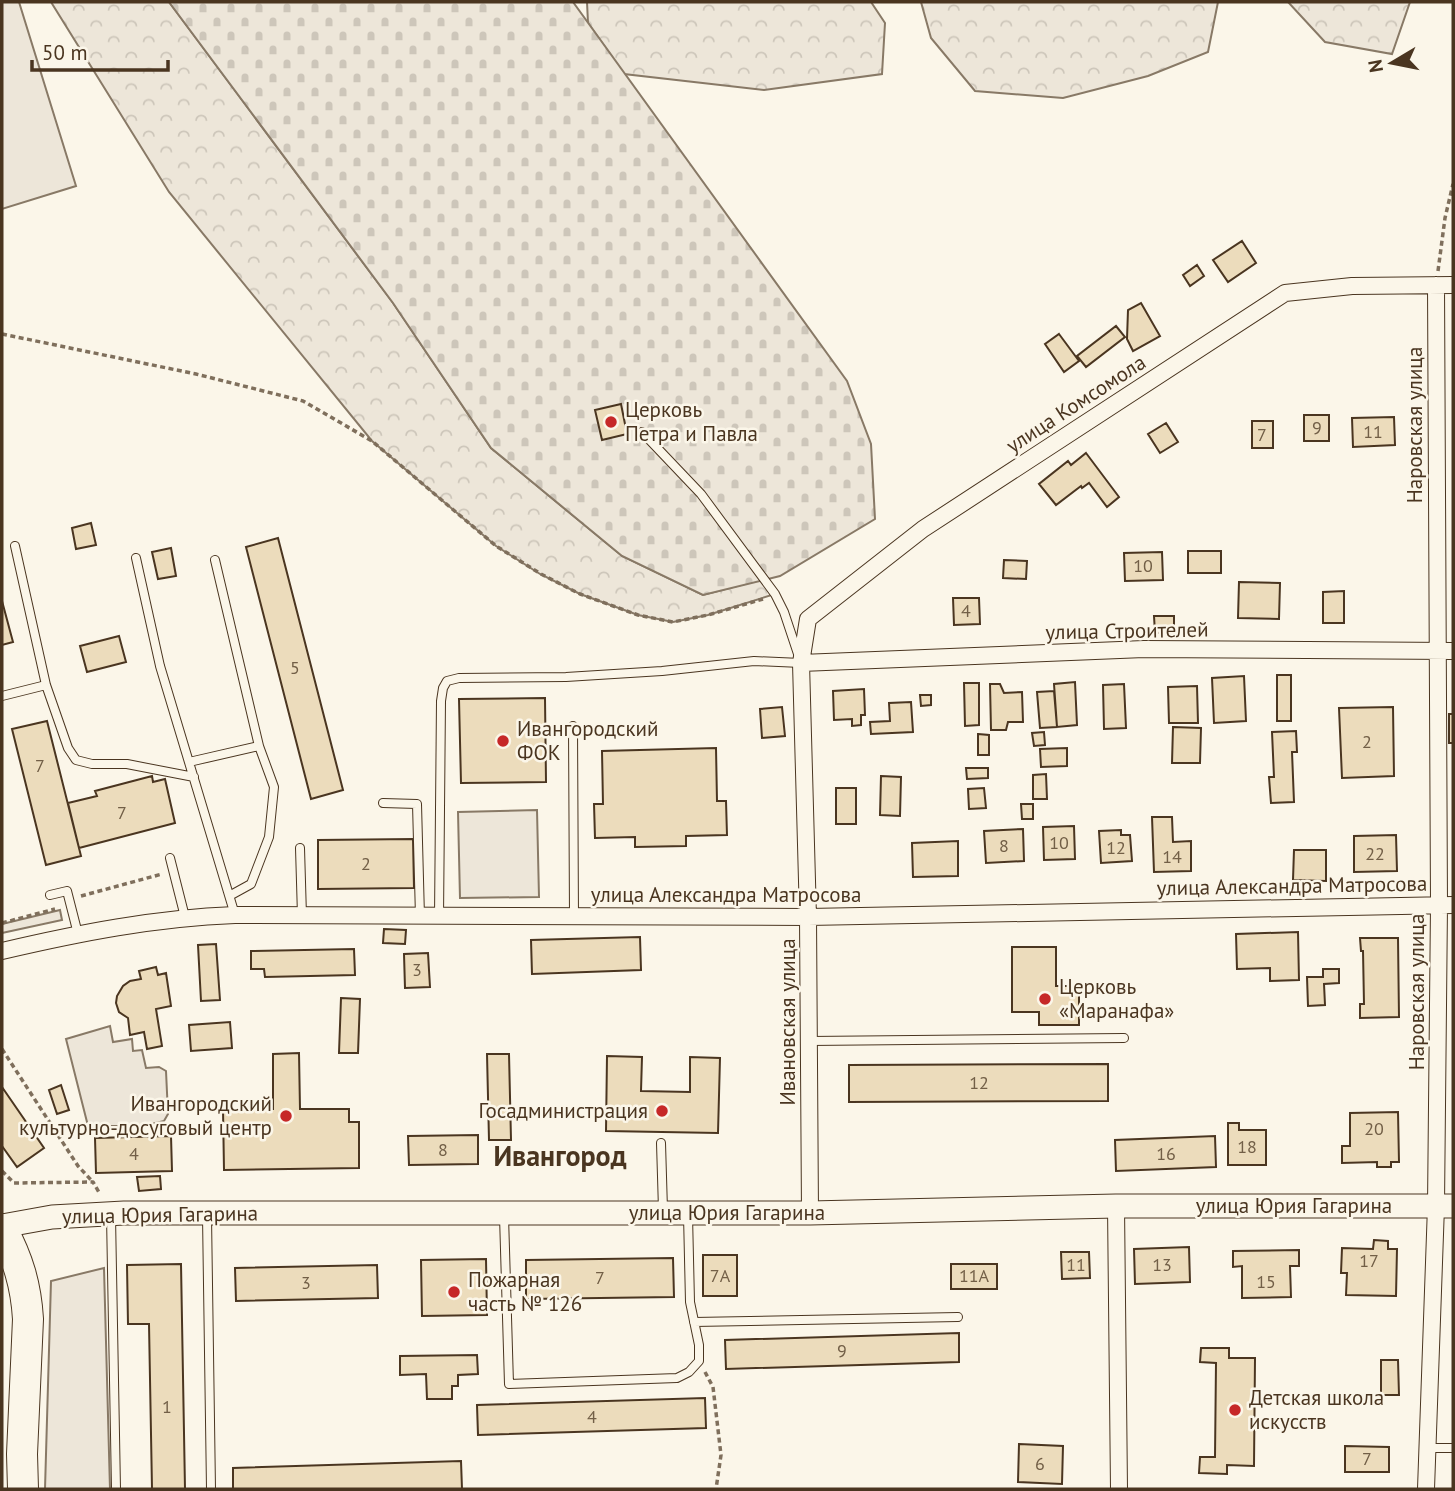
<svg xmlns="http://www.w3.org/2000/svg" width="1455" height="1491" font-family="'PT Sans',sans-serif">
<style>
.green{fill:#ede6d9;stroke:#887966;stroke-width:2}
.forest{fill:url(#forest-crowns);stroke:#887966;stroke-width:2}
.cemetery{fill:url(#cemetery-stones);stroke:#887966;stroke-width:2}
.building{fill:#ecdcbc;stroke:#4a3520;stroke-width:2}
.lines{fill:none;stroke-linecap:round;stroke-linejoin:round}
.lane-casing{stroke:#4a3520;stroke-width:10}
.street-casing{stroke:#4a3520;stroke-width:18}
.secondary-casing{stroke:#4a3520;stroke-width:25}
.highway-casing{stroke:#4a3520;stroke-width:32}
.path{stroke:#7f6f5c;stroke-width:3.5;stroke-dasharray:5 3.5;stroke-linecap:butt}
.lane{stroke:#fbf6e9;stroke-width:8}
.street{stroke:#fbf6e9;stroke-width:16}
.secondary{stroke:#fbf6e9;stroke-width:23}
.highway{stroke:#fbf6e9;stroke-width:30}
.poi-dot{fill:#c62828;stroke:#fbf6e9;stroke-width:2.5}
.labels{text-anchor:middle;stroke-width:5;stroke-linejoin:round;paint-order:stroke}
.number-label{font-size:18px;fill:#725f47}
.street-label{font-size:21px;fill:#4a3520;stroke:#fbf6e9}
.poi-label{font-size:21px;fill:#4a3520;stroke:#fbf6e9;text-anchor:start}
.district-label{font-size:28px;font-weight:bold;fill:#4a3520;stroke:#fbf6e9}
</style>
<defs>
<pattern id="forest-crowns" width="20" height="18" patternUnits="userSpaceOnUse" patternTransform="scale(1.75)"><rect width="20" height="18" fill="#ede6d9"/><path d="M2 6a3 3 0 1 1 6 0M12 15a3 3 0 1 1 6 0" fill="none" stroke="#cdc6ba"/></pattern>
<pattern id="cemetery-stones" width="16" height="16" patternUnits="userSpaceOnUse" patternTransform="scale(1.75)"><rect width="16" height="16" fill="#ede6d9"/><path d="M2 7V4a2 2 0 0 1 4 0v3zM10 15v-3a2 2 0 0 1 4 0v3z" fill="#cdc6ba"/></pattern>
</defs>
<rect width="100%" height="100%" fill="#fbf6e9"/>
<path class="green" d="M2,2H19L76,186L2,209Z
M537,810L539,897L460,898L458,812Z
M60,910L62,920L2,933V924Z
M110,1026L113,1042L132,1039L133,1051L142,1050L146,1068L159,1067L166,1071L168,1114L164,1121L143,1126H88L66,1039Z
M104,1268L110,1489H45L51,1281Z"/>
<path class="forest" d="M51,2H169L393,303L491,448L622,556L703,595L764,579L775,594L708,615L673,622L638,615L580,594L540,574L496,546L372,441L169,192Z
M587,2H871L885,23L882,74L764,90L624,74L588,23Z
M921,2H1218L1208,52L1148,76L1063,98L975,91L931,38Z
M1288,2H1410L1392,54L1325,42Z"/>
<path class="cemetery" d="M169,2H573L847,381L871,444L875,519L780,576L703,595L622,556L491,448L393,303Z"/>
<path class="building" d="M1242,241L1256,263L1228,282L1213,260Z
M1197,265L1204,276L1190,286L1183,275Z
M1141,303L1160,336L1133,351L1127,339L1128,310Z
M1116,326L1125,337L1086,367L1077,356Z
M1059,334L1079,361L1064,372L1045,344Z
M621,404L627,434L602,440L595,410Z
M1304,415H1329V441H1304Z
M1394,417L1395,445L1353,447L1352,418Z
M1252,421H1273V448H1252Z
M1166,423L1178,442L1160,453L1148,434Z
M1086,453L1119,497L1107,507L1089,483L1082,488L1081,486L1056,505L1039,484L1068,461L1071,465Z
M91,523L96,545L76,549L72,528Z
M278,538L343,790L311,799L246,547Z
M171,548L176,576L158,579L152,552Z
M1188,551H1221V573H1188Z
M1162,552L1163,580L1125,581L1124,553Z
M1004,560L1027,561L1026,579L1003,578Z
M1239,582L1280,583L1279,619L1238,618Z
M1344,591V623H1323V592Z
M953,598H979L980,624L954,625Z
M2,601L13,642L2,645Z
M1154,616H1174V633H1155Z
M119,636L126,662L87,672L80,646Z
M1277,675H1291V721H1277Z
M1244,676L1246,721L1214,723L1212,678Z
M1075,682L1077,725L1057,727L1054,684Z
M964,683H979V725L965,726Z
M990,684H1000L1004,693L1022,692L1023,722H1008L1006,730H991Z
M1124,684L1126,728L1104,729L1103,685Z
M1197,686L1198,723H1169L1168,687Z
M864,689L865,715H861V725L852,726V719L834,720L833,691Z
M1054,691L1057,727L1040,728L1037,692Z
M920,695H931V705L921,706Z
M545,698L546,782L461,783L459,699Z
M911,702L913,732L871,734L870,722L890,721L889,703Z
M782,707L785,736L762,738L760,709Z
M1393,707L1394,776L1342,778L1339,708Z
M1449,714H1453V743H1449Z
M47,721L81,856L46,865L12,729Z
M1173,727L1201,728L1200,763H1172Z
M1296,731L1297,752H1292L1294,802L1271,803L1269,777H1274L1272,732Z
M1044,732L1045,745L1034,746L1032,733Z
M978,734L989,735V755H978Z
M716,748L717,801H726L727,835L686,836V846L635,847V837L595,838L594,804H603L602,751Z
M1067,748V766L1041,767L1040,749Z
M966,768H988V778L967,779Z
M1046,774L1047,799H1033V775Z
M152,776L153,782L165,779L175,823L79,848L68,803L97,796L95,791Z
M881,776L901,777L900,816L880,815Z
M836,788H856V824H836Z
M984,788L986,808L969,809L968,789Z
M1021,804H1033V819H1022Z
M1152,817H1172L1173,842L1191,841V871L1154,872Z
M1074,826L1075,859L1044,860L1043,827Z
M1023,829L1024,861L986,863L984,831Z
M1121,830V835H1130L1132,861L1101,863L1099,831Z
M1396,835L1397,871L1354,872V836Z
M413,839L414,888L318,889V840Z
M958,841V876L913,877L912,843Z
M1294,850H1326V881L1293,880Z
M384,929L406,930L405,944L383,943Z
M1298,932L1299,980L1270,981V968L1237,969L1236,934Z
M640,937L641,970L532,974L531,940Z
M1360,938H1398L1399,1017L1360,1018V1004H1364L1363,951H1361Z
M216,944L220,1000L201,1001L198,945Z
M1012,947H1056V986H1079V1025H1039V1012H1012Z
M354,949L355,975L265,977L264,969H251V951Z
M428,953L430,987L405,988L404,954Z
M156,967L158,975L166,973L171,1006L156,1009L162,1046L147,1049L144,1032L130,1035L128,1018L119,1012L116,1003L117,996L123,986L130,981L141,979L139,971Z
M1323,969H1339V983L1324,984L1325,1005L1308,1006L1307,977H1323Z
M341,998L360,999L358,1053H339Z
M230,1022L232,1048L191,1051L189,1025Z
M299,1053L300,1109H349V1122H359V1168L224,1170L223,1109H273V1054Z
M487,1054H509L511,1140H489Z
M607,1056L642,1057L641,1091L690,1092V1057L720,1058L718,1133L606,1131Z
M1108,1064V1101L849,1102V1065Z
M61,1085L69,1110L57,1114L49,1090Z
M2,1087L44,1148L17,1167L2,1146Z
M1398,1112L1399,1162H1391V1167H1377V1162L1342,1163V1146H1350V1113Z
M1228,1123H1239V1130H1266V1165H1228Z
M478,1135V1164L409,1165L408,1136Z
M171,1136L172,1171L96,1173L95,1138Z
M1215,1136L1216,1167L1116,1171L1115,1140Z
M160,1176L161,1189L139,1191L137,1177Z
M1374,1240L1388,1241V1249H1397L1396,1296L1346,1295L1347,1273H1341L1342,1248L1373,1249Z
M1189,1247L1190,1282L1135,1284L1134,1249Z
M1299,1250V1266H1290L1291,1297L1242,1298V1266L1233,1267V1251Z
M1061,1252H1089L1090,1278L1062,1279Z
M703,1255H737V1296H703Z
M673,1258L674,1297L526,1299V1260Z
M486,1259L487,1315L422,1316L421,1260Z
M181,1264L185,1489H152L149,1324H128L127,1265Z
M951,1264H997V1289H951Z
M377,1265L378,1298L236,1301L235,1268Z
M959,1333V1362L726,1369L725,1340Z
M1201,1348H1229V1358H1255L1254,1466L1227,1465V1474L1199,1473L1200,1457H1215L1216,1363L1200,1362Z
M477,1355L478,1374L458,1375V1386H452V1399H427L426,1374L400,1375V1356Z
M1381,1360H1398L1399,1395H1381Z
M705,1398L706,1428L478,1435L477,1405Z
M1019,1444L1063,1446L1062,1484L1018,1482Z
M1345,1446L1389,1447V1472H1345Z
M461,1461L462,1489H233V1468Z"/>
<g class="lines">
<g class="lane-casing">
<path id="lane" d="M15,546L46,685L68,748L76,760L92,764H127L194,777
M136,558L160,666L235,915
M215,560L259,746L274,787L269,837L251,884L231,895
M2,696L46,685
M573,726L574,917
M189,762L259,746
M383,803L417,804L420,917
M300,848L302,916
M170,858L185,917
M50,895L67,891L78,934
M439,917L441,701L443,688L447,681L459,678L566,677L662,671L754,661L801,663L784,612L775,594L701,494L642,432
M809,1041L1124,1038
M661,1143L663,1210
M111,1216L116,1489
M207,1216L211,1489
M504,1216L509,1384L677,1378L689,1372L699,1361V1345L690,1302L688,1215
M694,1322L958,1317
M1428,1448H1453"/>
</g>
<g class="street-casing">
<path id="street" d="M801,663L1144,649L1453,651
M2,951C79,933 155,918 235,915L808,917L1453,905
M1116,1206L1119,1489
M810,1213L808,917L801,663L808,619L923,529L1285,293L1352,286L1453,285
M1426,1489L1436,1206L1439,905L1436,285"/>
</g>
<g class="secondary-casing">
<path id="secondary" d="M2,1226L52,1217L124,1213H810L1116,1206H1453"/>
</g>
<g class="highway-casing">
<path id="highway" d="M2,1229C18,1259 26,1285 28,1319L22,1454L23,1489"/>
</g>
<path class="path" d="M1438,271L1445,218L1453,184
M2,334L196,374L303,401L372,441L496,546L541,574L580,594L638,615L673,622L708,615L763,599
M81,896L162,874
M2,923L55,909
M2,1049L78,1166L93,1182
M2,1171L14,1183L93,1182L100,1194
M705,1372L713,1387L721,1455L716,1489"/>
<use href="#lane" class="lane"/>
<use href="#street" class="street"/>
<use href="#secondary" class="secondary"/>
<use href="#highway" class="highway"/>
</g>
<g class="poi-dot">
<circle cx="611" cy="422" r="7"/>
<circle cx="503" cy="741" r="7"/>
<circle cx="1045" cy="999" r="7"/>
<circle cx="662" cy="1111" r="7"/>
<circle cx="286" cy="1116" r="7"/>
<circle cx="454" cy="1292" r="7"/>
<circle cx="1235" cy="1410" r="7"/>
</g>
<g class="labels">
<g class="number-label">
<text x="1317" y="434">9</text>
<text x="1373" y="438">11</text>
<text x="1262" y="441">7</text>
<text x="1143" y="572">10</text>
<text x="966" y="617">4</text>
<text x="295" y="674">5</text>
<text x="1367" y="748">2</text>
<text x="40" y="772">7</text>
<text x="122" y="819">7</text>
<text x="1059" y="849">10</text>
<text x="1004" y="852">8</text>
<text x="1116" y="854">12</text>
<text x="1375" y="860">22</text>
<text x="1172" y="863">14</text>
<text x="366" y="870">2</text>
<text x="417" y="976">3</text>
<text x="979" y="1089">12</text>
<text x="1374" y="1135">20</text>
<text x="1247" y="1153">18</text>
<text x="443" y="1156">8</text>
<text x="134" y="1160">4</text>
<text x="1166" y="1160">16</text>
<text x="1369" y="1267">17</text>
<text x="1076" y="1271">11</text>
<text x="1162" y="1271">13</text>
<text x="720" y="1282">7А</text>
<text x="974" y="1282">11А</text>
<text x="600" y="1284">7</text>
<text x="1266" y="1288">15</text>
<text x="306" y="1289">3</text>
<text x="842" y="1357">9</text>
<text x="167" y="1413">1</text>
<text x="592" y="1423">4</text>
<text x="1367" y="1465">7</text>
<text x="1040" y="1470">6</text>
</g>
<g class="street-label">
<text transform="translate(1076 404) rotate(-33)" y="7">улица Комсомола</text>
<text transform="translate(1415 425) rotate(-90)" y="7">Наровская улица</text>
<text transform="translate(1127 631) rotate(-1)" y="7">улица Строителей</text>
<text transform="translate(1292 886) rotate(-1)" y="7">улица Александра Матросова</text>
<text x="726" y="902">улица Александра Матросова</text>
<text transform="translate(1417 992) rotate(-90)" y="7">Наровская улица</text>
<text transform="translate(788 1022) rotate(-90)" y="7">Ивановская улица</text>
<text x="1294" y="1213">улица Юрия Гагарина</text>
<text x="727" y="1220">улица Юрия Гагарина</text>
<text transform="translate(160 1215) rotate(-1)" y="7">улица Юрия Гагарина</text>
</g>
<g class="poi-label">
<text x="625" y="417">Церковь<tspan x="625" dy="24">Петра и Павла</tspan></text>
<text x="517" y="736">Ивангородский<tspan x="517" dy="24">ФОК</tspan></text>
<text x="1059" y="994">Церковь<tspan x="1059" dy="24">«Маранафа»</tspan></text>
<text x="272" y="1111" text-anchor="end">Ивангородский<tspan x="272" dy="24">культурно-досуговый центр</tspan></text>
<text x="648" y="1118" text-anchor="end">Госадминистрация</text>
<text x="468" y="1287">Пожарная<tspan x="468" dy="24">часть № 126</tspan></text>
<text x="1249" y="1405">Детская школа<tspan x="1249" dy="24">искусств</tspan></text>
</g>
<g class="district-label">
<text x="560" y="1166">Ивангород</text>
</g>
</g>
<rect width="1455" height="1491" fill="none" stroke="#4a3520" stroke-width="7"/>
<g transform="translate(1392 63) rotate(260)" stroke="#fbf6e9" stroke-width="5" paint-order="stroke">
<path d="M0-5L12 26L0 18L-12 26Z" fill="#4a3520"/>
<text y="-10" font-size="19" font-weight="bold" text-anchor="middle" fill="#4a3520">N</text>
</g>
<path d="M32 60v10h136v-10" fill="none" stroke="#4a3520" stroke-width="3.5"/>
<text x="42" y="60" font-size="21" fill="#4a3520" stroke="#fbf6e9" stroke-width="5" paint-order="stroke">50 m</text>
</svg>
